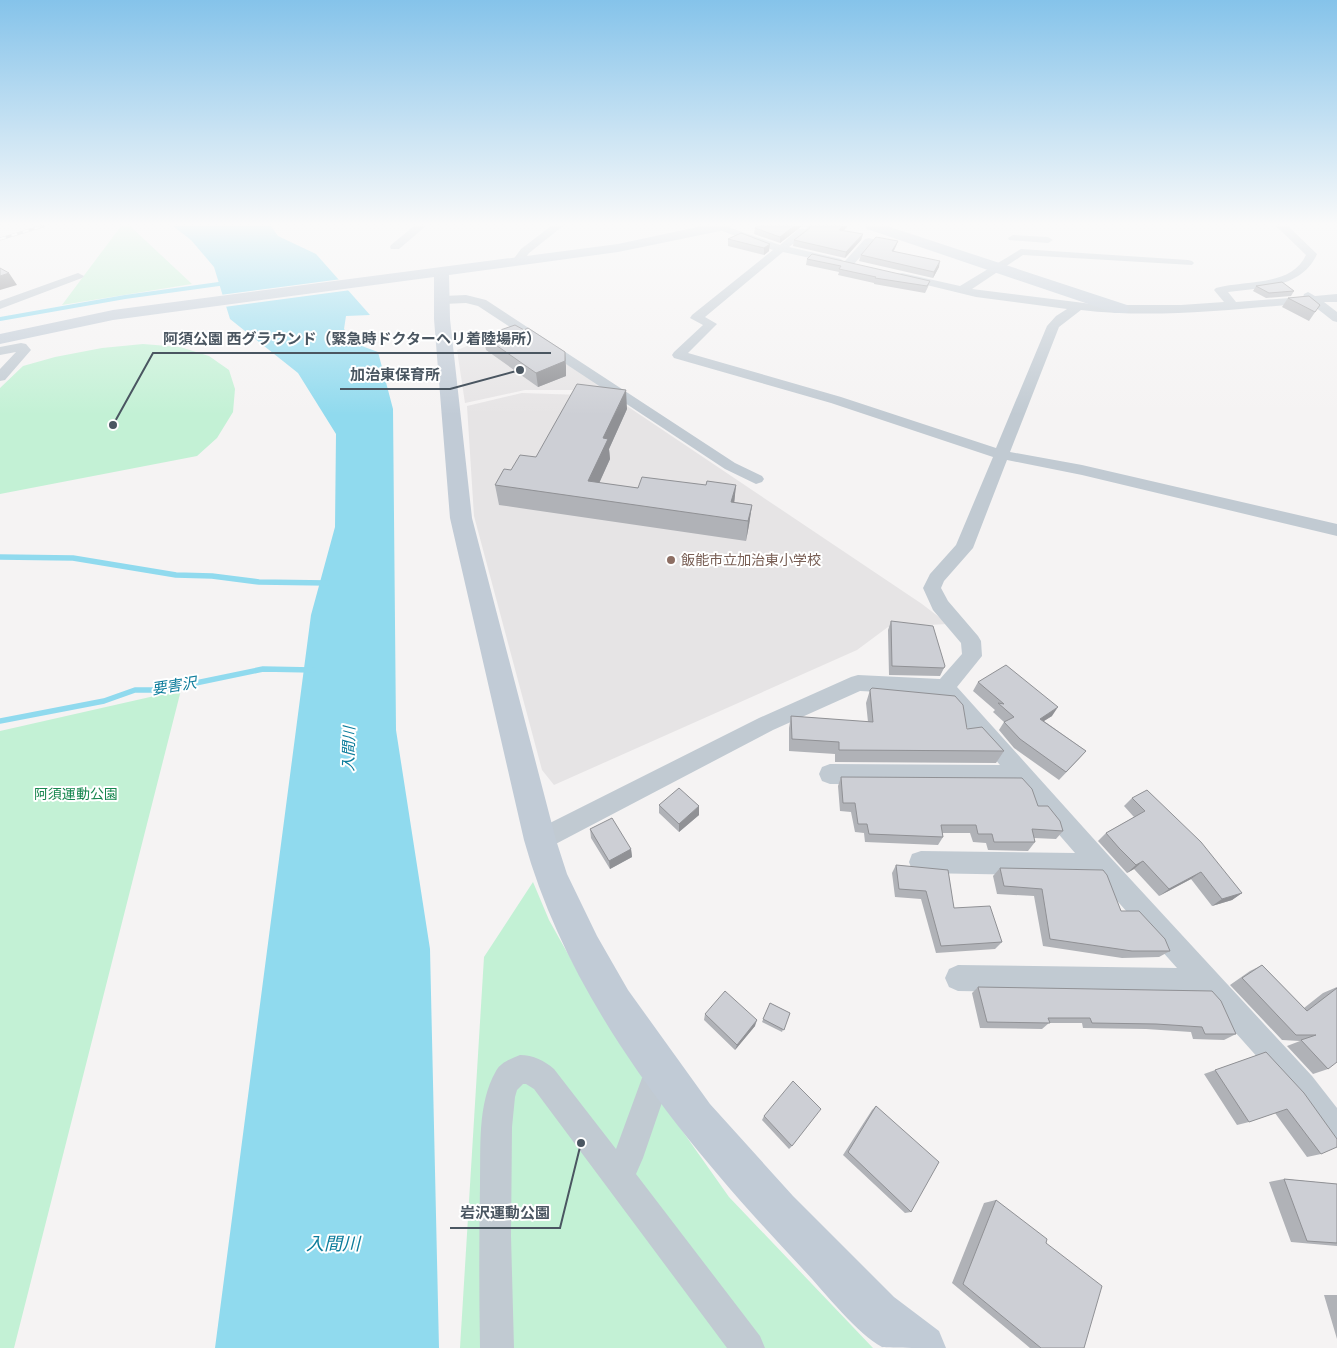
<svg xmlns="http://www.w3.org/2000/svg" width="1337" height="1348" font-family="Figtree,'Noto Sans JP',sans-serif">
<style>
.education{fill:#e6e4e5}
.green{fill:#c3f1d5}
.water{fill:#90daee}
.pier{fill:#f5f3f3}
.lines{fill:none;stroke-linecap:round;stroke-linejoin:round}
.stream-far1{stroke:#90daee;stroke-width:4}
.stream{stroke:#90daee;stroke-width:5.5}
.street{fill:#c1cad2;fill-rule:evenodd}
.secondary{fill:#c1cbd6;fill-rule:evenodd}
.rail-casing{stroke:#b5b8bd;stroke-width:3}
.rail{stroke:#fff;stroke-width:2;stroke-dasharray:6;stroke-linecap:butt}
.wall{fill:#b0b2b7}
.shaded-wall{fill:#909195}
.building{fill:#cdcfd5;stroke:#909195}
.education-dot{fill:#8d6e63;stroke:#fff;stroke-width:2}
.labels{text-anchor:middle;stroke-width:4;stroke-linejoin:round;paint-order:stroke}
.education-label{font-size:14px;fill:#785e54;stroke:#fff;text-anchor:start}
.park-label{font-size:14px;fill:#17864f;stroke:#fff}
.water-label{font-size:15px;font-style:italic;fill:#0c7c9b;stroke:#fff}
.near-water-label{font-size:18px;font-style:italic;fill:#0c7c9b;stroke:#fff}
.leader{fill:none;stroke:#4a5661;stroke-width:2}
.callout-dot{fill:#4a5661;stroke:#fff;stroke-width:2}
.callout-label{font-size:15px;text-anchor:middle;font-weight:bold;fill:#4a5661;stroke:#fff;stroke-width:4;stroke-linejoin:round;paint-order:stroke}
</style>
<rect width="100%" height="100%" fill="#f5f3f3"/>
<path class="education" d="M510,329L611,390H525L465,403L457,350Z
M522,393L612,396L922,604L948,624L888,627L857,650L554,785L542,770L474,516L467,406Z"/>
<path class="green" d="M121,226H130L192,284L62,305Z
M143,344L180,347L209,356L229,370L235,389L233,412L217,438L197,456L0,494V388L23,366L55,357L102,348Z
M181,690L14,1348H0V731Z
M533,882L549,920L592,997L652,1088L729,1197L873,1348H460L484,957Z"/>
<path class="water" d="M173,226H271L278,236L316,254L370,315L346,316L344,329L359,345L378,352L393,409L396,730L430,949L439,1348H215L311,615L335,527L336,434L298,373L230,319L214,267L191,240Z"/>
<path class="pier" d="M342,279L351,290L224,307L220,295Z"/>
<g class="lines">
<path class="stream-far1" d="M0,319L125,297L226,283"/>
<path class="stream" d="M0,557L73,558L176,575L212,576L259,582L327,583
M0,721L104,701L135,690H162L263,669L313,670"/>
<path class="street" d="M414,226H426L399,249H391L390,247L391,245Z
M551,226H563L529,253L522,263H514L512,261L521,249Z
M709,226H725L780,245L799,229H807L808,231L807,233L789,247L841,259L843,261L837,264L783,252L705,317L717,324L688,353L841,397L996,448L1047,326L1056,316L1067,309L976,297L898,278L896,276L898,274L902,273L960,286L1021,249L1188,260L1192,261L1194,263L1192,265L1023,255L972,289L1100,305H1181L1224,302L1214,290L1216,288C1246,280 1291,287 1306,255L1276,226H1288L1317,254C1302,288 1261,288 1228,292L1236,302L1303,297L1304,294L1308,292L1315,296L1337,294V302H1324L1337,312V322L1333,321L1310,303C1235,309 1157,319 1081,310L1059,327L1010,452L1082,465L1337,524V536L1082,475L1007,460L973,548L944,581L941,588L948,601L978,636L981,641L982,656L957,687L1110,857L1312,1076L1337,1108V1147L1326,1143L1292,1096L1202,995L958,991L949,987L945,978L949,969L958,965L1177,968L1095,876L921,873L912,870L909,862L912,854L921,851L1075,853L1016,785L830,784L822,781L819,774L822,767L830,764L1000,765L939,695L860,691L773,730L548,848L540,851L532,848L528,840L532,832L759,718L851,677L858,675L940,679L962,654L961,643L933,610L923,588L930,574L956,545L993,457L831,403L674,358L672,355L674,352L703,325L690,318L692,315L773,250Z
M1013,235L1048,237L1053,240L1048,243L1009,240L1008,238Z
M869,238L873,239L874,241L873,243L853,265H845L843,263L845,261L865,239Z
M78,273L84,276L82,278L0,309V301Z
M466,295L486,300L735,463L762,476L764,479L762,482L756,484L725,469L478,306L466,303L443,304L437,300L443,296Z
M21,343L26,344L31,350L5,380L0,381V369L16,352L0,355V347Z
M520,1055C533,1055 545,1061 554,1069L616,1149L642,1078L652,1073L662,1078L667,1088L643,1158L636,1174L760,1336L765,1348H727L534,1089L526,1084H523L517,1090L515,1097L512,1127L511,1236L514,1348H480C479,1293 479,1239 480,1184C481,1148 477,1104 496,1071C501,1062 511,1059 520,1055Z"/>
<path class="secondary" d="M702,226H732L725,230L618,252L449,275L450,319L472,518L556,840L567,874L597,936L628,990L710,1104L793,1196L894,1297L939,1331L946,1348C934,1348 889,1348 882,1347C857,1334 822,1289 801,1267C686,1145 570,1005 524,840L450,518L434,319V277L113,320L0,344V334L113,310L618,244Z
M865,226H887L1127,305L1129,309L1127,313H1115L867,229Z"/>
<g class="rail-casing">
<path id="rail" d="M0,239L43,226"/>
</g>
<use href="#rail" class="rail"/>
</g>
<path class="wall" d="M758,226H848L844,230L863,234L861,240L845,258L793,246L794,240L808,228L807,227L802,226L780,243L754,234L755,228Z
M741,233L769,251L764,255L728,246V239Z
M898,241L894,251L939,267L933,278L859,261L861,255Z
M807,259L930,281L928,287L925,293L874,284V283L838,275L839,272L806,265Z
M1270,284L1294,291L1291,296L1266,298L1253,291L1256,286Z
M1288,298L1320,305L1309,321L1282,307Z
M483,336L566,366V376L538,387L486,350Z
M627,409L609,449L610,459L599,483L638,488L706,485H736L734,502L752,505L749,525L746,541L499,505L495,485L511,470Z
M891,621L945,666L940,676L889,675L888,630Z
M978,682L1052,716L1044,721L1086,751L1079,759L1059,780L1014,748L999,730L1004,722L993,712L995,710L973,691Z
M870,690L967,729L1004,751L996,763L835,762V754L789,751V728L791,716L868,722L866,703Z
M841,777L1038,806L1063,831L1056,839L1034,838L1035,842L1028,851L988,850L986,843L973,842L970,833H942L943,837L938,845L865,842L864,833L855,832L851,812L840,811L838,786Z
M1132,798L1242,893L1232,900L1212,906L1191,879L1159,896L1134,869L1127,873L1098,841L1106,833L1134,817L1124,806Z
M659,805L699,815L679,832L659,813Z
M590,829L631,849L632,857L610,869L591,838Z
M896,865L954,908L1002,942L995,949L936,953L921,899L895,897L892,873Z
M1000,868L1121,911L1170,951L1159,957L1122,958L1043,946L1034,896L997,894L993,876Z
M1262,965L1304,1008L1323,993L1337,987L1328,1069L1313,1074L1287,1046L1300,1041L1282,1040L1230,985L1250,971Z
M978,987L1212,991L1236,1034L1224,1040L1193,1039L1191,1032L1146,1029L1083,1028L1082,1023H1049L1042,1029L980,1028L972,993Z
M770,1003L790,1013L782,1032L762,1022Z
M705,1014L755,1026L735,1050L704,1020Z
M1266,1052L1321,1154L1307,1157L1275,1113L1249,1122L1237,1125L1204,1074Z
M876,1106L911,1212L905,1213L843,1155L872,1110Z
M764,1116L792,1146L789,1149L762,1120Z
M1284,1179L1337,1184V1246L1291,1242L1269,1182Z
M996,1200L1046,1243L1084,1348H1030L952,1283L984,1203Z
M1324,1295H1337V1339Z"/>
<path class="shaded-wall" d="M794,226H802L780,243V237Z
M843,226H848L838,236L839,230Z
M863,234L861,240L845,258L846,252Z
M898,241L896,246L890,257L892,251Z
M770,244L769,251L764,255V248Z
M940,261L939,267L933,278L934,272Z
M9,273L17,285L0,290V276Z
M565,352L566,366V376L538,387L536,373Z
M626,390L627,409L609,449L610,459L592,499L588,481L603,438Z
M736,485L734,505L731,502Z
M752,505L749,525L746,541L748,521Z
M1058,707L1052,716L1034,727L1040,719Z
M699,806V815L679,832V824Z
M631,849L632,857L610,869L609,861Z
M1143,861L1134,869L1127,873L1136,865Z
M1201,872L1191,879L1159,896L1169,889Z
M1242,893L1232,900L1212,906L1222,899Z
M757,1020L755,1026L735,1050L737,1045Z"/>
<path class="building" d="M758,226H794L780,237L755,228Z
M810,226H843L839,230L863,234L846,252L794,240L810,228Z
M741,233L770,244L764,248L728,239Z
M876,237L898,241L892,251L940,261L934,272L861,255Z
M812,254L930,281L927,286L875,278L876,277L839,269L841,266L807,259Z
M0,268L9,273L0,276Z
M1282,282L1294,291L1269,293L1256,286Z
M1309,296L1320,305L1315,312L1288,298Z
M515,325L524,330L528,328L565,352V361L536,373L483,336Z
M577,384L626,390L603,438L608,439L588,481L638,488L642,477L706,485L707,481L736,485L731,502L752,505L748,521L495,485L504,469L511,470L520,455L536,457Z
M891,621L933,626L945,666L944,668L892,666Z
M1006,665L1058,707L1040,719L1086,751L1066,772L1020,739L1004,722L1014,717L998,703L1004,704L978,682Z
M872,688L955,696L963,705L967,729L982,727L1004,751L839,750V742L792,739L791,716L873,722L870,690Z
M841,777L1022,778L1032,789L1038,806H1048L1060,821L1063,831L1032,829L1035,842H994L992,834H978L976,825H941L943,837L869,834L867,824H858L855,803H843Z
M679,788L699,806L679,824L659,805Z
M1147,790L1201,842L1242,893L1222,899L1201,872L1169,889L1143,861L1136,865L1119,848L1106,833L1145,811L1132,798Z
M612,818L631,849L609,861L590,829Z
M896,865L948,870L954,908L990,906L1002,942L941,946L926,891L899,889Z
M1000,868L1103,870L1107,875L1121,911H1139L1165,939L1170,951H1132L1050,939L1042,889L1004,886Z
M1262,965L1307,1011L1337,988V1062L1328,1069L1301,1040L1316,1035H1296L1242,978Z
M978,987L1212,991L1221,1001L1236,1034H1205L1202,1027L1156,1024L1092,1023L1090,1018H1048L1050,1023L987,1022Z
M725,991L757,1020L737,1045L705,1014Z
M770,1003L790,1013L784,1030L763,1019Z
M1266,1052L1304,1093L1337,1139V1147L1321,1154L1287,1109L1249,1122L1215,1070Z
M793,1081L821,1109L792,1146L764,1116Z
M876,1106L939,1162L911,1212L848,1152Z
M1284,1179L1337,1184V1243L1307,1241Z
M996,1200L1047,1239L1046,1243L1102,1286L1084,1348H1041L963,1284Z"/>
<linearGradient id="sky" x2="0" y2="1"><stop stop-color="#85c3ea"/><stop offset="0.54" stop-color="#fafafa"/><stop offset="1" stop-color="#fafafa" stop-opacity="0"/></linearGradient>
<rect width="1337" height="415" fill="url(#sky)"/>
<circle class="education-dot" cx="671" cy="560" r="5"/>
<g class="labels">
<g class="education-label">
<text x="681" y="565">飯能市立加治東小学校</text>
</g>
<g class="park-label">
<text x="76" y="799">阿須運動公園</text>
</g>
<g class="water-label">
<text transform="translate(174 686) rotate(-9)" y="5">要害沢</text>
<text transform="translate(349 749) rotate(-89)" y="5">入間川</text>
</g>
<g class="near-water-label">
<text x="333" y="1250">入間川</text>
</g>
</g>
<path class="leader" d="M113 425L153 353H551M520 370L450 389H340M581 1143L560 1228H450"/>
<g class="callout-dot">
<circle cx="113" cy="425" r="5"/>
<circle cx="520" cy="370" r="5"/>
<circle cx="581" cy="1143" r="5"/>
</g>
<g class="callout-label">
<text x="352" y="344">阿須公園 西グラウンド（緊急時ドクターヘリ着陸場所）</text>
<text x="395" y="380">加治東保育所</text>
<text x="505" y="1218">岩沢運動公園</text>
</g>
</svg>
